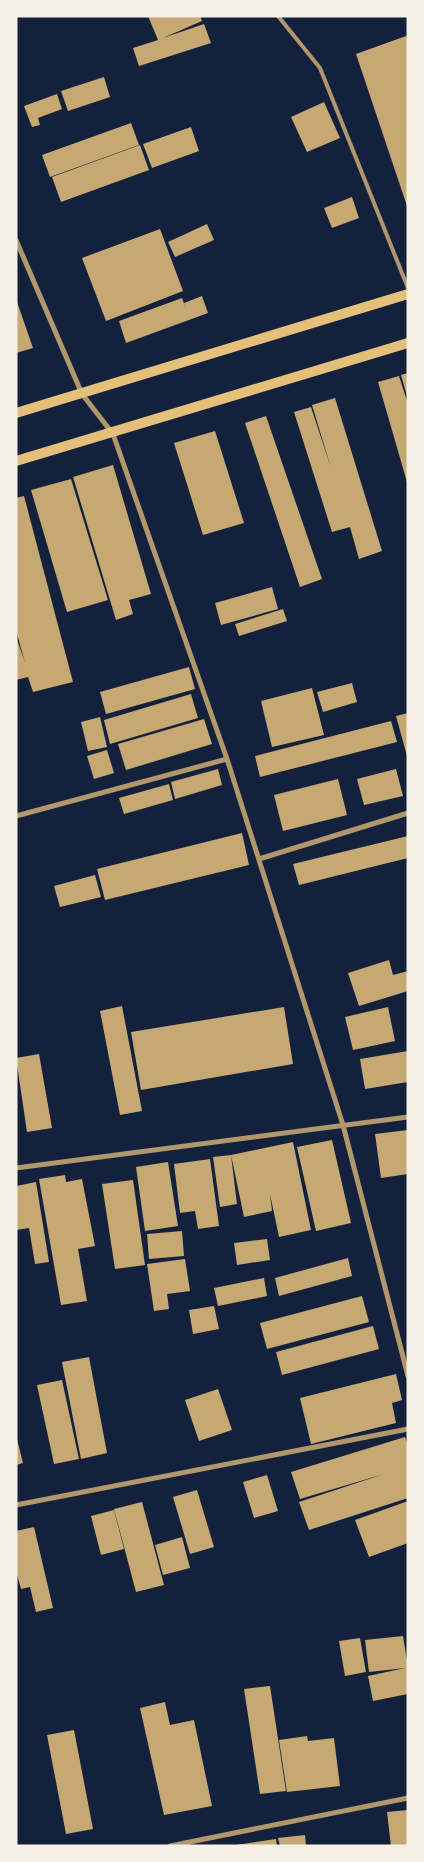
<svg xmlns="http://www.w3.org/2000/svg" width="424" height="1862" font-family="Helvetica,sans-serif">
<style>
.building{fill:#c6a872}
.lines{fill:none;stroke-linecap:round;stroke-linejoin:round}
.service{stroke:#b1986c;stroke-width:4}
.minor{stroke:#b1986c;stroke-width:5}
.secondary{stroke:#e5c07b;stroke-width:10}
</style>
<rect width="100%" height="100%" fill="#14213d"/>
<path class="building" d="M148,16H200L202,21L163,38L204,24L211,43L139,66L133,48L158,40Z
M406,36L408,41L407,206L356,54Z
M104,77L110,97L68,111L61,91Z
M57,94L62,109L38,118L40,125L32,127L24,106Z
M324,102L340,138L307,152L291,117Z
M131,123L139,145L50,177L42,155Z
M191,127L199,151L152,168L143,144Z
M140,145L149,170L61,202L52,177Z
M352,197L359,218L332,228L324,208Z
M207,224L214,240L175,257L168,242Z
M160,229L183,291L106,321L82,258Z
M202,296L208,313L126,343L119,321L182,298L187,312L184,303Z
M16,299L33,348L16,353Z
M408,373V396H407L401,375Z
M399,376L408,404L407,482L378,382Z
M335,398L382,551L359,559L350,527L332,532L294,412L311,407L331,468L312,405Z
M266,416L322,579L300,587L245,423Z
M215,431L244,523L203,535L174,443Z
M113,465L151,594L129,600L133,614L116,620L73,477Z
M71,479L108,600L67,612L31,490Z
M24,496L73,682L33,692L28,677L16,680V636L25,663L16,630V498Z
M272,587L278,609L221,625L215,603Z
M283,609L287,621L239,636L235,624Z
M189,667L195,689L106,714L100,692Z
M352,683L357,702L323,712L317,692Z
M312,688L324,735L272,747L261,701Z
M191,694L198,718L110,744L104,720Z
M408,713V756H407L396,716Z
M100,717L107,747L88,751L81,722Z
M204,719L212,744L126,770L118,744Z
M391,721L397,742L260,777L255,756Z
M107,750L114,773L94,779L87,756Z
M218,769L222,785L175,799L171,782Z
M396,769L403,796L364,805L357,779Z
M338,779L347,815L283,831L274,795Z
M169,784L173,800L124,814L119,798Z
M242,833L249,865L105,900L97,869Z
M408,836V858L299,885L293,864Z
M95,875L101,897L60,907L54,886Z
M389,960L393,975L408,971V991L359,1006L348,973Z
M122,1006L142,1111L120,1115L100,1011Z
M284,1007L293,1064L141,1090L131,1032Z
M388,1007L395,1041L353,1050L345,1017Z
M408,1051V1082L365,1089L360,1059Z
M39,1054L52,1128L27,1132L16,1058Z
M408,1130V1174L381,1178L375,1134Z
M332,1140L351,1223L316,1231L297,1147Z
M293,1142L311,1230L279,1237L270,1194L272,1211L244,1217L231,1155Z
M231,1155L237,1204L220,1207L213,1157Z
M210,1159L219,1226L198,1229L195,1211L180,1213L174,1164Z
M168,1162L178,1226L145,1231L136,1167Z
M65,1175L66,1182L82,1179L95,1246L78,1249L87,1301L61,1305L39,1179Z
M133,1180L145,1265L115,1269L102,1184Z
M36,1182L49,1262L35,1264L29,1228L16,1230V1186Z
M182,1231L184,1256L149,1259L147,1234Z
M267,1239L270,1260L237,1265L234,1243Z
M348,1258L352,1276L279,1296L275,1278Z
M185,1259L190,1291L167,1294L169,1309L154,1311L147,1264Z
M264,1278L267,1296L218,1306L214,1288Z
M362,1296L369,1322L267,1349L260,1323Z
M214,1306L219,1329L193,1334L189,1310Z
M373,1326L379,1349L282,1375L276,1352Z
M89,1357L107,1453L81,1459L62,1362Z
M396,1374L402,1400L392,1403L396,1423L311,1444L300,1398Z
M62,1380L79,1459L54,1464L37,1385Z
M218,1389L232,1430L199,1441L185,1400Z
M16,1435L23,1463L16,1465Z
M405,1437L408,1445V1498L309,1530L299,1502L384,1474L300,1499L291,1472Z
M267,1475L278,1511L254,1518L243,1482Z
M197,1490L214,1547L190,1554L173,1497Z
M408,1501V1543L369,1557L355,1520Z
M142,1502L164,1585L136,1592L114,1509Z
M114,1510L124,1549L101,1555L91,1516Z
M34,1527L53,1608L36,1612L30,1587L21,1589L16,1571V1531Z
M182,1537L190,1568L163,1575L155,1545Z
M403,1636L408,1667V1694L373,1701L368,1676L405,1668L369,1672L365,1640Z
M360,1638L366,1672L345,1676L339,1641Z
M270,1686L286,1791L260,1794L244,1689Z
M165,1702L170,1725L194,1720L212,1806L164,1815L140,1708Z
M74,1730L93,1829L66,1834L47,1735Z
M307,1736L308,1741L334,1738L340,1786L287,1792L279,1740Z
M408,1810V1846H391L387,1812Z
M305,1835L306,1846H280L278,1838Z
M276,1839L277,1846H236V1845Z"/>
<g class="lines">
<path class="service" d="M278,16L320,68L408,288"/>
<path class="minor" d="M16,240L82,394L113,434L227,759L343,1125L408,1376
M16,816L227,759
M259,859L408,813
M16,1168L408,1117
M16,1505L408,1429
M170,1846L408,1798"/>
<path class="secondary" d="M16,413L408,294
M16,461L408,343"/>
</g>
<rect width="424" height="1862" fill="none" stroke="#f6f1e7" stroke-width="35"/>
</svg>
